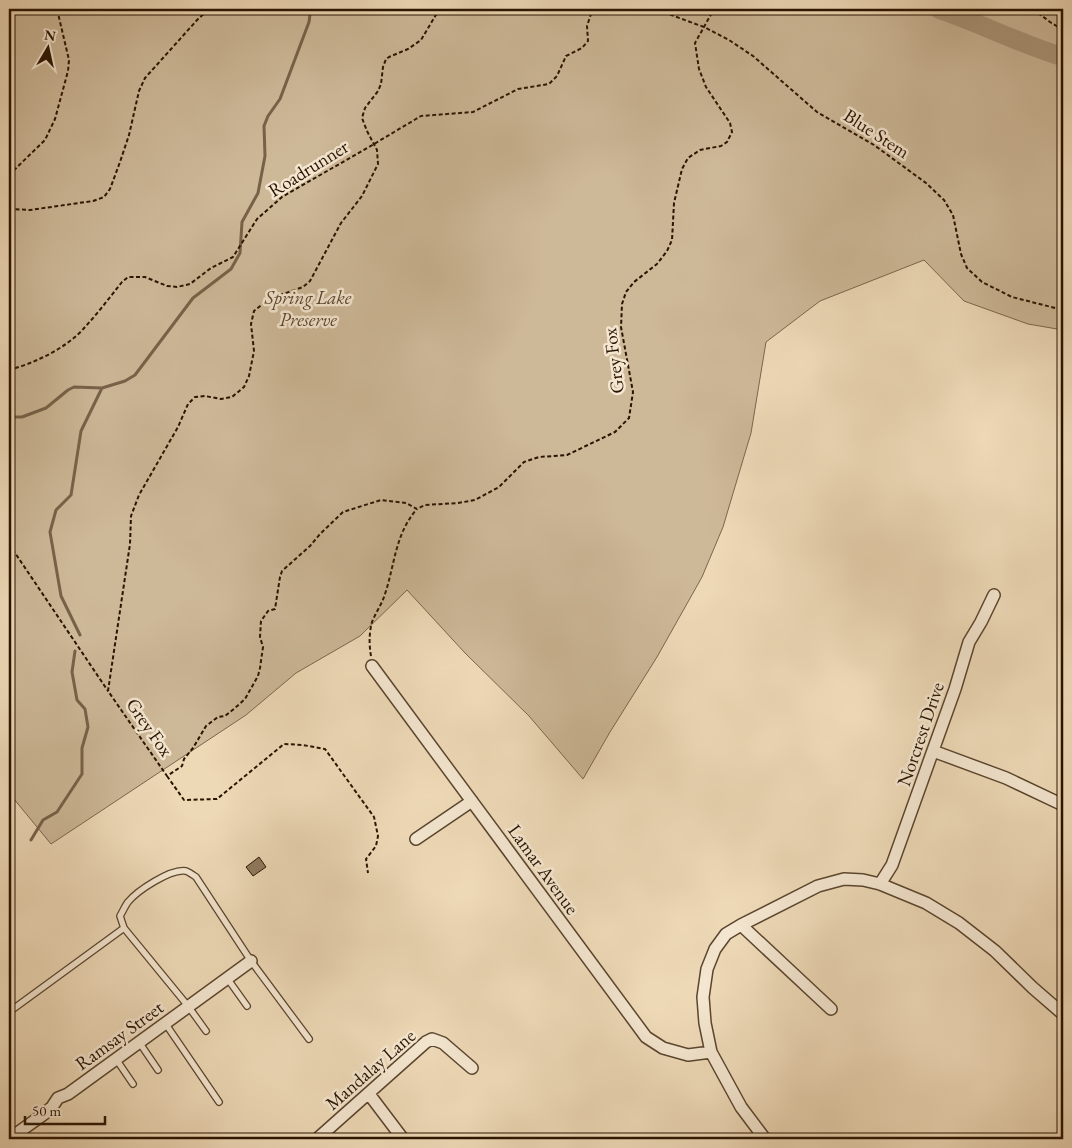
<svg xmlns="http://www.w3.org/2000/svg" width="1072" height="1148" font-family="'EB Garamond',serif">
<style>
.green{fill:#cdb898;stroke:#7b664c}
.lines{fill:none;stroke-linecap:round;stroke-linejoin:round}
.stream{stroke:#776249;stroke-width:3}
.river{stroke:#ab9679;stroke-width:19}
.building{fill:#8f7a5f;stroke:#291400}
.service-casing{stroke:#5a452e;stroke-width:8}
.minor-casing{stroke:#5a452e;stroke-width:14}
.path{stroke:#291400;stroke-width:2;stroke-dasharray:4 2.5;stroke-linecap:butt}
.service{stroke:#f4e6d0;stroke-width:5.5}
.minor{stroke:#f4e6d0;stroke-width:11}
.labels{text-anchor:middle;stroke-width:5;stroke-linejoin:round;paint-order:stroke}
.street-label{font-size:19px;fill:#291400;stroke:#f4e6d0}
.park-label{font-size:19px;font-style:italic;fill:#5a452e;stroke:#f4e6d0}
</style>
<rect width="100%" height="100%" fill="#eed9b7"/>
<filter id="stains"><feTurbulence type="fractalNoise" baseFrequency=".004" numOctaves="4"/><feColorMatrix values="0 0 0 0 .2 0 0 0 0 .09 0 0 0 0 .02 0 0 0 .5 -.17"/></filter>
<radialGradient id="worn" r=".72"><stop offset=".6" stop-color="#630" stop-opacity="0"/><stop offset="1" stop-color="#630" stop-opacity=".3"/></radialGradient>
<path class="green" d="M9,9H1063V330L1028,324L964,301L924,260L820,301L766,342L751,433L723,527L702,577L657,657L610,732L583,779L529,716L465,653L407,590L360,636L296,673L246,715L51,844L9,793Z"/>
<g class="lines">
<path class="stream" d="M9,417H22L46,408L68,390L74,387L102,388L125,381L135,375L193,298L231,269L240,253L242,222L258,193L265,156L264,126L268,116L280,99L309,22L310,14L313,9
M80,635L61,596L50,532L56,510L71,495L81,431L102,388
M31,840L43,820L57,812L82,774V748L88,727L85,709L77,700L72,672L75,651"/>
<path class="river" d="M938,9C980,23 1020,44 1063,57"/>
</g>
<path class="building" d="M259,857L266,867L253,876L246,867Z"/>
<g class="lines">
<g class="service-casing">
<path id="service" d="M124,928L188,1006L206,1031
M227,978L247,1006
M9,1012L124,928L120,916C123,911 125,906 128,902C137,891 171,868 186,871C189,872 193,875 196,877L251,961L309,1039
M165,1023L219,1102
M139,1042L158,1070
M116,1059L133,1084"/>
</g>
<g class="minor-casing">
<path id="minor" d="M372,666L646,1037L663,1048L688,1055L711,1052
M933,751L1006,778L1063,805
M416,839L472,801
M880,884L892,865L955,689L969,642L981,622L994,595
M741,925L831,1009
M369,1094L403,1139
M9,1139L44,1114L52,1107L58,1098L68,1094L251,961
M317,1139L426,1042L432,1039L443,1043L472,1068
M765,1139L741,1107L711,1052L705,1023L703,997L707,969L715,949L726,934L741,925L818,886L844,879L863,880L880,884L926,903L959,923L995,951L1033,988L1063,1014"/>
</g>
<path class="path" d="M441,9L437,13L421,40L408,49L389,57L386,59L383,67L381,84L378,91L365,108L362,118L367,131L377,150L378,164L362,196L341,223L310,281L303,287L269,299L254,311L251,324L254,351L249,376L244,387L232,397L221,399L205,396L195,397L188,404L178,427L139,495L131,516L130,544L108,691L167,776L182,766L184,759L193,748L206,726L218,717L225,716L235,708L245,699L258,676L260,668L263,647L260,637L261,621L268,611L275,609L280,577L282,571L310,546L320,534L343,512L381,500L406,503L417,509L425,505L458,503L475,500L499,487L524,462L539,457L567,455L615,432L629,418L633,392L621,327L622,304L626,292L634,282L657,264L667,251L672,240L674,203L682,169L688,158L700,150L721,146L727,142L732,132L730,123L706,87L699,69L695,43L714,9
M638,9L663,12L704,27L729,40L753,56L817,112L874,145L926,183L944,200L953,215L961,254L967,268L982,282L1012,297L1063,310
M1033,9L1050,22L1063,30
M9,175L45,140L55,119L68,71L69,60L57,9
M9,209L30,210L93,201L104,197L110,189L120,162L129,135L139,91L145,78L198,19L209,9
M9,370C35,363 67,348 85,327C98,313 110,297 122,282L128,277H145L167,286L177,287L190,284L211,268L233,257L257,219L282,197L374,144L421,116L473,112L518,89L549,84L557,76L566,56L582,48L588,41L587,26L591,14L599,9
M9,544L108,691
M371,656C369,645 369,633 372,622C376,612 382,604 385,594C395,564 395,534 417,509
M167,776L184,800L217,799L284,744L303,745L325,749L374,817L378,836L376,846L366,859L368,873"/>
<use href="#service" class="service"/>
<use href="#minor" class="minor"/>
</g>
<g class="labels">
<g class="street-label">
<text transform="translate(877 133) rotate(33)" y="7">Blue Stem</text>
<text transform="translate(308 168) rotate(-32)" y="7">Roadrunner</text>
<text transform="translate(613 361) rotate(-97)" y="7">Grey Fox</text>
<text transform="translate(150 727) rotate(55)" y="7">Grey Fox</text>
<text transform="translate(920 734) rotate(-71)" y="7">Norcrest Drive</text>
<text transform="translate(544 869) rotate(54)" y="7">Lamar Avenue</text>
<text transform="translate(119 1035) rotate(-36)" y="7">Ramsay Street</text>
<text transform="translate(370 1069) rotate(-41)" y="7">Mandalay Lane</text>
</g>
<g class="park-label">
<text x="308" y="304">Spring Lake<tspan x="308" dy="22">Preserve</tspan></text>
</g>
</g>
<rect width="1072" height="1148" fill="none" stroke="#eed9b7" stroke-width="30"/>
<rect x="10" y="10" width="1052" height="1128" fill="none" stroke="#291400" stroke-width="2.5"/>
<rect x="15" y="15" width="1042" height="1118" fill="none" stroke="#291400"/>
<g transform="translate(48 48) rotate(9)" stroke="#f4e6d0" stroke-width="4" paint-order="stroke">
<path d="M0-4L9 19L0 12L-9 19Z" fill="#291400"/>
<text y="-8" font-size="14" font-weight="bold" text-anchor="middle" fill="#291400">N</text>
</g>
<path d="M25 1116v8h80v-8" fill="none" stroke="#291400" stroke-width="2.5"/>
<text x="32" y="1116" font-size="15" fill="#291400" stroke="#f4e6d0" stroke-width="4" paint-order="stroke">50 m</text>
<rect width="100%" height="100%" filter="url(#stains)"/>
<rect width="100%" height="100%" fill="url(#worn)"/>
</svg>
